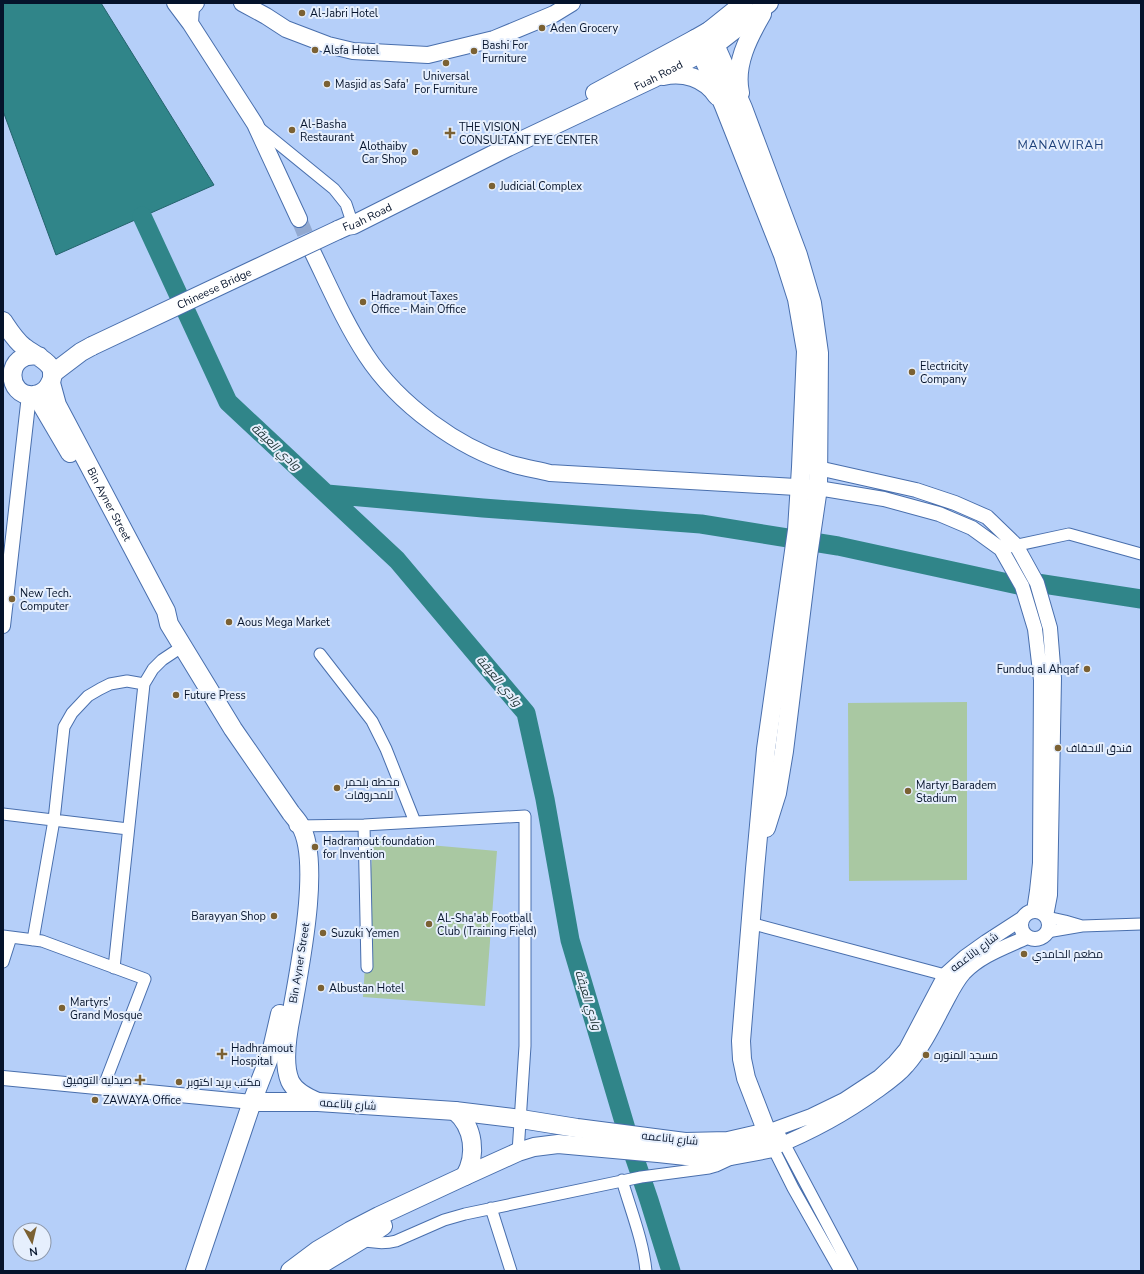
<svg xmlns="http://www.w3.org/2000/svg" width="1144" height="1274" font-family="'Nunito Sans',Cairo,sans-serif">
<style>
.green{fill:#a9c8a2}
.water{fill:#308589;stroke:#23636d}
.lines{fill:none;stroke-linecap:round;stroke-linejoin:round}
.river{stroke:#308589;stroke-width:19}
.secondary-tunnel{stroke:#92a9d0;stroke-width:16;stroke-dasharray:16 8;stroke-linecap:butt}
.minor-casing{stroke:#496fad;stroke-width:13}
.tertiary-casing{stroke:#496fad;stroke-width:16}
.secondary-casing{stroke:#496fad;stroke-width:18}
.trunk-casing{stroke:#496fad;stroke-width:20}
.minor{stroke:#fff;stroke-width:11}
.tertiary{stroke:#fff;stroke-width:14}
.secondary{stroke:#fff;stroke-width:16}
.trunk{stroke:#fff;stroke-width:18}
.trunk-bridge-casing{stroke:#496fad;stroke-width:20;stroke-linecap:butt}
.trunk-bridge{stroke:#fff;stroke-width:18}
.poi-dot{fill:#7b6133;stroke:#e6effd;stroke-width:1.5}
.labels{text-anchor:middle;stroke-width:4;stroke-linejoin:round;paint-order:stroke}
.poi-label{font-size:11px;fill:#05132b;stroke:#e6effd;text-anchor:start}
.street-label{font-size:11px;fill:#05132b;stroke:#e6effd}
.neighbourhood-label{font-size:12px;letter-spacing:1px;fill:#1b3f79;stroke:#e6effd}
.water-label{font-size:12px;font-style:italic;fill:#1b3031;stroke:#e6effd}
</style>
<rect width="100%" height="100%" fill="#b5cff9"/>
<path class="green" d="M967,702V880L849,881L848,703Z
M373,840L497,851L485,1006L363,997Z"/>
<path class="water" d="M3,3H101L214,185L56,255L3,111Z"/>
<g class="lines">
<path class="river" d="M142,216L228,402L397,560L526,713L545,799L570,940L635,1159L649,1200L671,1271
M327,494L483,508L701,524L838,546L1022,586L1037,583L1141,599"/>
<path class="secondary-tunnel" d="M299,219L313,253"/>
<g class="minor-casing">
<path id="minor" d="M258,127L334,189L346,204L353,225
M1009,547L1069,534L1141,554
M320,654L372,721L386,749L415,822
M3,814L128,829
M364,825L367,967
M295,826L364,825L525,816V1046L518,1152
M1047,917L1065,921L1082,926
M750,923L945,975
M1047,932L1082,926L1141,924
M3,936L42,941L145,979L103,1088
M33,940L54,820L64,727L72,713L88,696L100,689L110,684L127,681L144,684
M3,962L11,937
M114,968L144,684L153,669L162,660L183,646
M777,1129L784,1143L852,1271
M773,1148L793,1188L840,1271
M622,1180C631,1211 643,1240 646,1271
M491,1208L511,1271
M361,1240C373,1243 384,1244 396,1241L444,1220L465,1214L641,1177L709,1168L716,1166L731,1159"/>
</g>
<g class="tertiary-casing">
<path id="tertiary" d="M808,467L818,468L916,490L955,503L987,517L1016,545L1037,583L1050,628L1054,678L1050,895L1046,916
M818,488L884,499L939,514L972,528L1001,549L1022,586L1035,629L1041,680L1040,863L1037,891L1034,911
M3,626L29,395
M1021 925a14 14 0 1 1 28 0a14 14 0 1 1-28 0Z
M3,1078L252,1102
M767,1132L811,1116L844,1100L879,1077L895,1062L906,1049L945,975L965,957L986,942L1023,918
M773,1148C810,1133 844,1115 877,1091C887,1084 899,1076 907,1066C923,1048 934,1025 945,1004C951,993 956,982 964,973C981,955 1006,947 1027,937"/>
</g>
<g class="secondary-casing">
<path id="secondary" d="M175,3L190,23L255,124L299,219
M242,3L266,16L286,29L328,45L353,51L428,55L494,39L554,14L572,3
M190,23L191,8L196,3
M313,253C330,288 345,323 366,355C398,404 459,449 515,465C526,468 538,470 550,473L813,488"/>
</g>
<g class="trunk-casing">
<g id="trunk">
<path d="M709,31L743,108L798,255L812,303L819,353L818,488L808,556L784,751L777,793L766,828"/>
<path d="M663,76C683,71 705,78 717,96"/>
<path d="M595,93L695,39L709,31L744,3"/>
<path d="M740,93C734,65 748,38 762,14"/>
<path id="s1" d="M338,230L347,226L353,225L508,147L654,78L701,53L715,45L769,3"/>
<path d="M3,321C9,330 15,340 24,347C36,357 62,364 49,385C46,391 40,394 34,395C5,398 4,350 39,356"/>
<path d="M52,374L81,352L92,346"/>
<path id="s2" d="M51,383L57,405L166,611L169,624L233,729L291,813C294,817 298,821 300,825C322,860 299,970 292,1011C288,1030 282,1062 290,1081C295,1092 308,1098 318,1102"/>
<path d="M36,395L70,453"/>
<path d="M252,1102H318L455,1111L521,1119L577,1128L685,1142L728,1141L767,1132"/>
<path d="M455,1111C474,1127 477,1155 465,1176"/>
<path d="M195,1271L252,1102L271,1053L280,1014"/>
<path d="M290,1271L318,1250L350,1231L379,1216L465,1176L518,1152L534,1147L558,1144L658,1153L686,1156L710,1157L731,1156L773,1148L746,1078L742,1059L741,1041L755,869L766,749L797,530L801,467L806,351L797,299L783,255L724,106L695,39"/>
<path d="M310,1271L371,1234L383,1226"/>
</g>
</g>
<use href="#minor" class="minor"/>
<use href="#tertiary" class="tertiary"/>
<use href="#secondary" class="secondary"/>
<use href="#trunk" class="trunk"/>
<g class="trunk-bridge-casing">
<g id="trunk-bridge">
<path id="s3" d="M92,346L338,230"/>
</g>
</g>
<use href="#trunk-bridge" class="trunk-bridge"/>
</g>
<g class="poi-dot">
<circle cx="302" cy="13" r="4"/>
<circle cx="542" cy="28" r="4"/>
<circle cx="315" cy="50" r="4"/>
<circle cx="474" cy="51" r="4"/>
<circle cx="446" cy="63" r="4"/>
<circle cx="327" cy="84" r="4"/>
<circle cx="292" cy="130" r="4"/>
<path d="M448 127h4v4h4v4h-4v4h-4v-4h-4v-4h4z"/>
<circle cx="415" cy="152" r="4"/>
<circle cx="492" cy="186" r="4"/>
<circle cx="363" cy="302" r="4"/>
<circle cx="912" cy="372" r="4"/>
<circle cx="12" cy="599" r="4"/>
<circle cx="229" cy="622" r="4"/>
<circle cx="1087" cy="669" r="4"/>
<circle cx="176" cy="695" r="4"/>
<circle cx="1058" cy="748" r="4"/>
<circle cx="337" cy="788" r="4"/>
<circle cx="908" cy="791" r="4"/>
<circle cx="315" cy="847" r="4"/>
<circle cx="274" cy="916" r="4"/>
<circle cx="429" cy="924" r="4"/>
<circle cx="323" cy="933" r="4"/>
<circle cx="1024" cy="954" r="4"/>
<circle cx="321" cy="988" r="4"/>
<circle cx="62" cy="1008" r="4"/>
<path d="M220 1048h4v4h4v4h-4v4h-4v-4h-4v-4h4z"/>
<circle cx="926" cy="1055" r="4"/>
<path d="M138 1074h4v4h4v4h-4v4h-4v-4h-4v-4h4z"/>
<circle cx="179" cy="1082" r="4"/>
<circle cx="95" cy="1100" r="4"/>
</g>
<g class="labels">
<g class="poi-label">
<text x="310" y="17">Al-Jabri Hotel</text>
<text x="550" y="32">Aden Grocery</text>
<text x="482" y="49">Bashi For<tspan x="482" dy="13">Furniture</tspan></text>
<text x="323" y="54">Alsfa Hotel</text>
<text x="446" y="80" text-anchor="middle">Universal<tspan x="446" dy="13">For Furniture</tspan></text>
<text x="335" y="88">Masjid as Safa'</text>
<text x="300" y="128">Al-Basha<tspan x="300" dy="13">Restaurant</tspan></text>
<text x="459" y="131">THE VISION<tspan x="459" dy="13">CONSULTANT EYE CENTER</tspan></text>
<text x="407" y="150" text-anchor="end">Alothaiby<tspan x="407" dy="13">Car Shop</tspan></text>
<text x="500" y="190">Judicial Complex</text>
<text x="371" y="300">Hadramout Taxes<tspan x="371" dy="13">Office - Main Office</tspan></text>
<text x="920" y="370">Electricity<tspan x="920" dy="13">Company</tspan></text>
<text x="20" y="597">New Tech.<tspan x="20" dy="13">Computer</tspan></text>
<text x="237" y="626">Aous Mega Market</text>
<text x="1079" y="673" text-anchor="end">Funduq al Ahqaf</text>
<text x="184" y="699">Future Press</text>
<text x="1066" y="752">فندق الاحقاف</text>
<text x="345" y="786">محطه بلحمر<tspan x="345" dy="13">للمحروقات</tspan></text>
<text x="916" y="789">Martyr Baradem<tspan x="916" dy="13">Stadium</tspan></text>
<text x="323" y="845">Hadramout foundation<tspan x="323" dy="13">for Invention</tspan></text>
<text x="266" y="920" text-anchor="end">Barayyan Shop</text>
<text x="437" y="922">AL-Sha'ab Football<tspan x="437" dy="13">Club (Training Field)</tspan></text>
<text x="331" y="937">Suzuki Yemen</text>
<text x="1032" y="958">مطعم الحامدي</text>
<text x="329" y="992">Albustan Hotel</text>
<text x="70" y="1006">Martyrs'<tspan x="70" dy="13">Grand Mosque</tspan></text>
<text x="231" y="1052">Hadhramout<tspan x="231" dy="13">Hospital</tspan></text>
<text x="934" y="1059">مسجد المنوره</text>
<text x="132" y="1084" text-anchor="end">صيدليه التوفيق</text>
<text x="187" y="1086">مكتب بريد اكتوبر</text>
<text x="103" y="1104">ZAWAYA Office</text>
</g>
<g class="street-label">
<text dy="4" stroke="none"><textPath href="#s1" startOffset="356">Fuah Road</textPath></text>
<text dy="4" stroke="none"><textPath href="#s1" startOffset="32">Fuah Road</textPath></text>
<text dy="4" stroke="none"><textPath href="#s3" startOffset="135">Chineese Bridge</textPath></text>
<text dy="4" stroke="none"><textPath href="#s2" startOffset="135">Bin Ayner Street</textPath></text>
<text transform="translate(974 952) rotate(-37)" y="4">شارع باناعمه</text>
<text transform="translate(299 963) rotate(-81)" y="4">Bin Ayner Street</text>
<text transform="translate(348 1104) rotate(4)" y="4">شارع باناعمه</text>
<text transform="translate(670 1138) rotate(6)" y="4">شارع باناعمه</text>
</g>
<g class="neighbourhood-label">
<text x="1061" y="149">MANAWIRAH</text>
</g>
<g class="water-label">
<text transform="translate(276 447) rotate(43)" y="4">وادي العيقة</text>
<text transform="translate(499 681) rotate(50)" y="4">وادي العيقة</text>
<text transform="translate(588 1000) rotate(73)" y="4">وادي العيقة</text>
</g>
</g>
<rect width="1144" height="1274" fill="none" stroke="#05132b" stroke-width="8"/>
<g transform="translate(32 1242) rotate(172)"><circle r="19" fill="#e6effd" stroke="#8c97a9"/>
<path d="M0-3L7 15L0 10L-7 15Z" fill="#7b6133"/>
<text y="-6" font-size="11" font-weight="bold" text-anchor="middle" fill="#05132b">N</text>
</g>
</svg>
